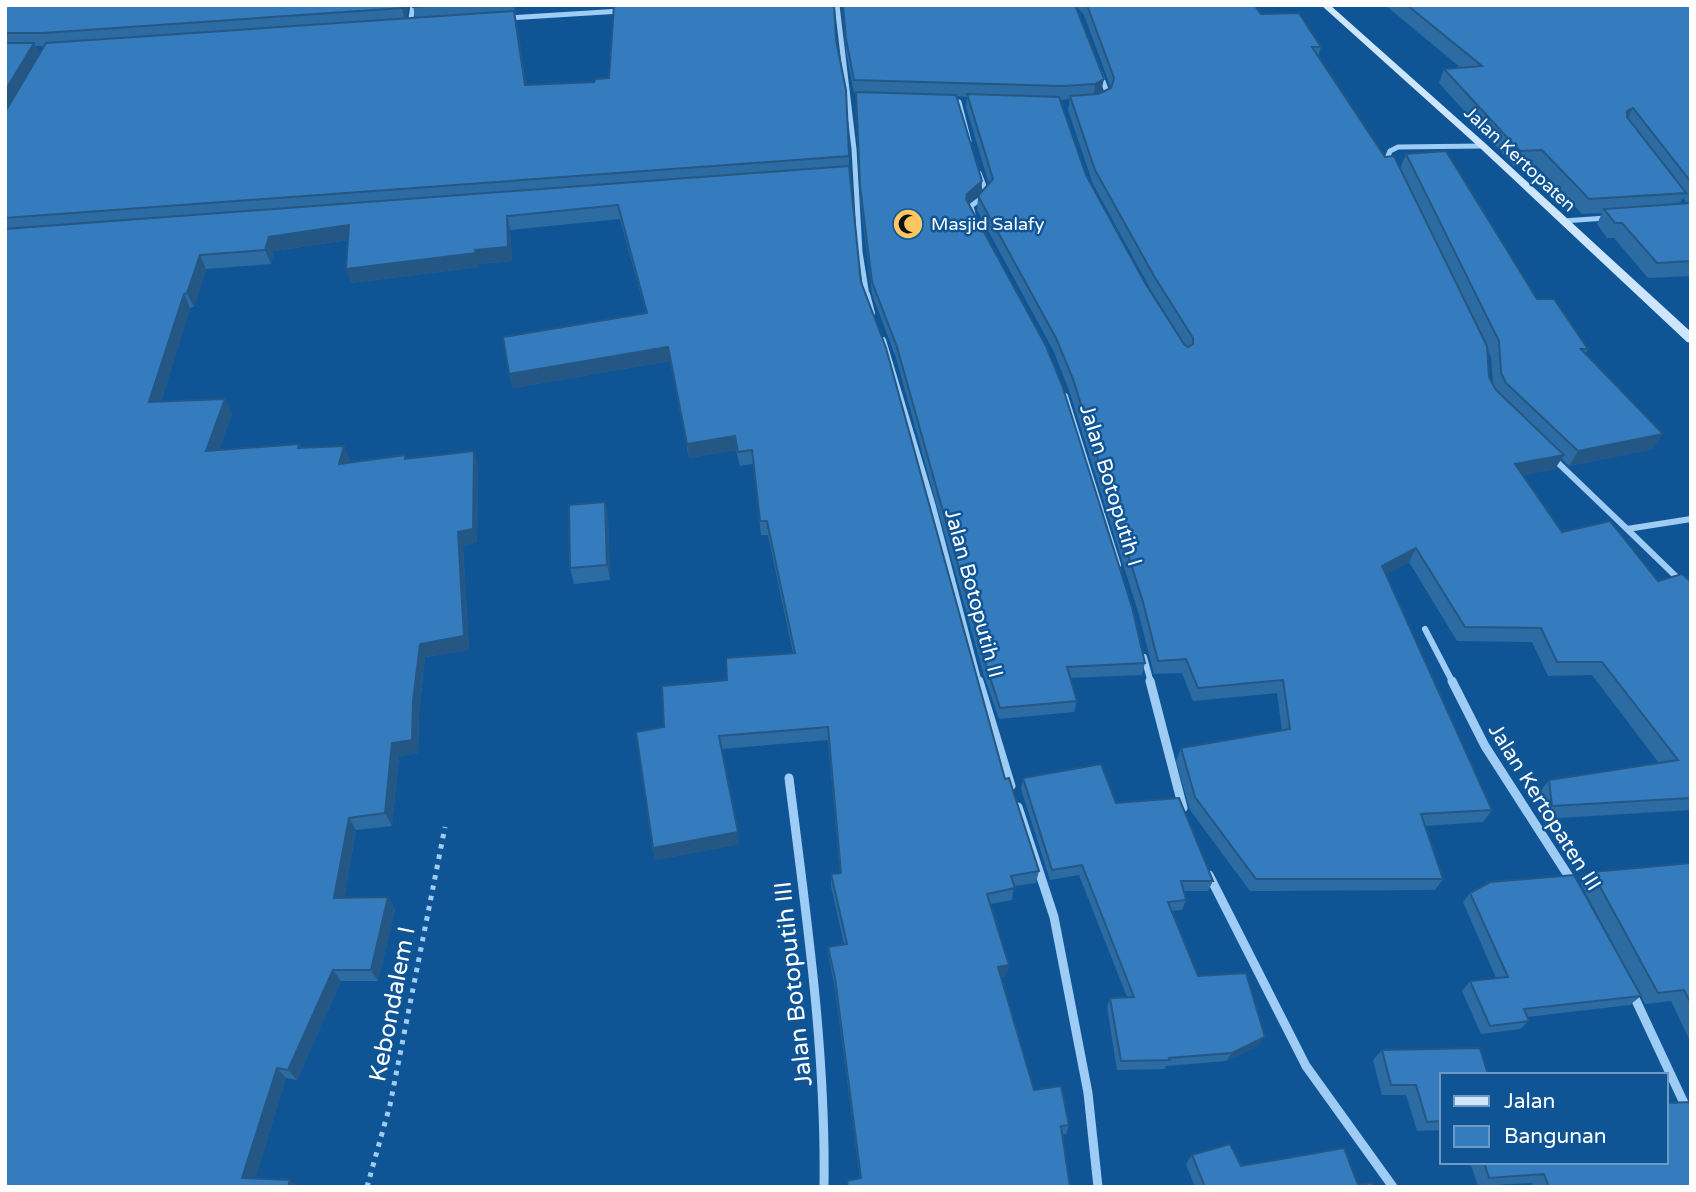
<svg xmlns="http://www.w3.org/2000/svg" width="1696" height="1192" font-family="'Varela Round',sans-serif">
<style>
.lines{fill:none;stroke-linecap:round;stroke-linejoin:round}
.path{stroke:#9eccf4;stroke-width:5;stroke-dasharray:4.5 6;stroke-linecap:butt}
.street-far2{stroke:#9eccf4;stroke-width:5}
.street-far1{stroke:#9eccf4;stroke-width:6}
.street{stroke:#9eccf4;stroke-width:9}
.secondary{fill:#cee6fd;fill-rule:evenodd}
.wall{fill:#2d6ba3;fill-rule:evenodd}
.shaded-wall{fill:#245784}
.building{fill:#347cbd;stroke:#245784;stroke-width:2}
.labels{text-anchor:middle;stroke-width:5;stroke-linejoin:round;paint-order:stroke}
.far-street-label{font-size:18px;fill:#fff;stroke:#0f5596}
.far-poi-label{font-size:18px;fill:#fff;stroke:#0f5596;text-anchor:start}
.street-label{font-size:21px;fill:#fff;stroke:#0f5596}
.near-street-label{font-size:24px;fill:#fff;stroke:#0f5596}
</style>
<rect width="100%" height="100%" fill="#0f5596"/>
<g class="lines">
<path class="path" d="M367,1187L390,1105L445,827"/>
<path class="street-far2" d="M837,5L854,149L860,252L867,296
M507,18L621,11
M410,25L413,5
M1100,73L1107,92L1105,98
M959,102L969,141
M1392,164L1388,156L1390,151L1398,147L1483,146
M973,214L971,206L987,194L979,173
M1563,221L1606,218"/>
<path class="street-far1" d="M867,294L872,313
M883,340L932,503L979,683
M1065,396L1118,565
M1554,459L1627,529
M1691,519L1627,529L1691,591
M1425,629L1453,683
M1144,657L1151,683"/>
<path class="street" d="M979,681L1011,786
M1150,681L1183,808
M1452,681L1485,746L1573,883
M789,778C806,914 826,1049 824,1187
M1018,807L1054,917L1088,1093L1098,1187
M1209,875L1306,1066L1393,1187
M1633,994L1691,1118"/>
<path class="secondary" d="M1321,5H1330L1486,144L1691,332V343L1687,342L1480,148Z"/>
</g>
<path class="wall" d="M5,5H408L406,18H415L413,5H514L526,85L594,82L609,78L836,40L849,156V166L861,282L1005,779L1039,871L1036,883L1014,886L1012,900L990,904L1009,965L1006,976L1001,977L1034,1090L1069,1125L1066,1134H1062L1070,1187H847V1181L860,1178L835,989L829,958L828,947L844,944L831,886V874L840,873L828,740L722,749L739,844L655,860L653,848L664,727L727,680L793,653L768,535H761L753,464L740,466L736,450L689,458L670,361L513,388L509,374L646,313L620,219L510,230L512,261L479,264V267L351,283L348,240L274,251L271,264L206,269L194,307L190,308L161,402L225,399L232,413L219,450L299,444L301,448L350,460L349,462L406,458L478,465L477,542L463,546L469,650L425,657L419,714L418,753L399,756L392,826L356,830L344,898L388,897L395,909L378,981H341L297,1080L286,1078L255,1179L5,1187ZM35,46H45L40,54Z
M842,5H1254L1261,14L1321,47L1318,57L1385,157L1400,169L1406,154L1537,299L1588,349L1585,354L1653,449L1569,466L1561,458L1555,469L1523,475L1562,532L1658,581L1691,582V810L1542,819L1539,793L1549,780L1659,763L1592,675L1548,676L1532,642L1457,641L1409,562L1386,574L1492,810L1483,822L1425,826L1443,879L1435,890L1250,891L1190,810L1176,761L1181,748L1282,731L1277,693L1193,701L1182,673L1154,674L1139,615L1070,393L1054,352L977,210L978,196L989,184L966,107L967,97L956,96L982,181L981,192L968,204L1145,663L1142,675L1070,678L1077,701L1074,712L999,719L984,676L896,358L872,294L860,198L856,93H854L846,52ZM1076,6L1084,15L1111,88L1098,94L1101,92ZM1070,99L1068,110L1093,184L1151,290L1185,345L1145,283L1086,175L1060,100ZM1487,349L1491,357L1493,385L1489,377Z
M1385,5H1691V276L1648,278L1614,238H1607L1597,224L1602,213L1582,214L1536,165L1514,166L1439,83L1444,69L1461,68ZM1683,198L1687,203H1680Z
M605,502L608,517L610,580L574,584L570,568Z
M1023,778L1116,803L1213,881L1208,891H1184L1186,900L1182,910L1171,911L1198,976L1259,1045L1226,1061L1166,1066L1165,1069L1117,1070L1107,1007L1110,998L1127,997L1079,875L1050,880L1021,789Z
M1691,863V1043L1671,1001L1645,1004L1581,884L1592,872Z
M1470,893L1641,996L1630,1005L1527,1017L1529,1021L1520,1029L1481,1034L1462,991L1470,981L1496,978L1463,902Z
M1382,1050L1442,1075V1130L1417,1131L1406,1095H1382L1373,1060Z
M1192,1155L1241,1166L1373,1187H1195L1186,1164Z
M1470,1162H1666L1691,1187H1533L1532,1183L1478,1186Z"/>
<path class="shaded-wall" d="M402,5H408L405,21L402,8Z
M34,43L40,56L5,117V91Z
M1104,79L1101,92L1093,98L1095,84Z
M1633,108L1625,123L1627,111Z
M982,181L981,192L966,206L967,194Z
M507,216L510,230L512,261L479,264V267L351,283L346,269L475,250Z
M349,225L354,239L274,251L271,264L265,250L269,237Z
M200,255L206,269L194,307L187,293Z
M184,294L190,308L157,416L149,402Z
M668,347L670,361L513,388L509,374Z
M225,399L232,413L214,465L206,451Z
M1663,434L1653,449L1569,466L1578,451Z
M735,436L736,450L689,458L687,444Z
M344,446L350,460L345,478L339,464Z
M474,451L478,465L477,542L463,546L469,650L425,657L419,714L418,753L399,756L392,826L385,813L392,743L413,701L420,644L458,532Z
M1564,455L1555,469L1507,478L1515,464Z
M605,502L608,517L610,580L607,565Z
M1416,548L1409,562L1375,580L1382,566Z
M349,818L356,830L342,909L334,898Z
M738,832L739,844L655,860L653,848Z
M388,897L395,909L378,981L371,970Z
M1009,965L1006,976L996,978L998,967Z
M333,970L341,981L297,1080L288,1070Z
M1265,1037L1259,1045L1226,1061L1232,1053Z
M277,1068L286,1078L253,1187L242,1178Z
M290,1180L298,1187H288Z"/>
<path class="building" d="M5,5H402V8L43,33H5Z
M413,5H442L413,7Z
M614,5H834L836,40L846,90L849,156L5,218V112L46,43L514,11L525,85L594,82L595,79L609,78Z
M843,5H1075L1104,79L1095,84L1063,86L854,80L846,39Z
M1087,5H1254L1261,14L1299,13L1321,47H1312L1385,157L1394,156L1487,346L1489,377L1496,390L1564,455L1515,464L1562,532L1610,521L1658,581L1682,574L1691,582V798L1552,806L1549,780L1678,760L1602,662H1557L1541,628L1465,627L1416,548L1382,566L1492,810L1421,814L1443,879H1256L1195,797L1181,748L1290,729L1283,680L1198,688L1186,659L1158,661L1143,602L1073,379L1056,338L978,196L993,179L967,94L1059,97L1086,175L1145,283L1184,344L1188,347L1193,344V338L1154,276L1095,170L1070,96L1098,94L1111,88L1114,78Z
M1407,5H1691V182L1633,108L1627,111V117L1686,193L1589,199L1542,150L1521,151L1516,147L1444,69L1482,66Z
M5,43H34L5,91Z
M856,92L956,95L982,181L967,194L966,199L1046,346L1062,385L1132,607L1145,663L1067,667L1077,701L1000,708L986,665L897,347L872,282L860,186Z
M1446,151L1537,299H1554L1588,349H1581L1663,434L1578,451L1506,383L1501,373L1499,341L1406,154Z
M849,166L861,282L886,348L1005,779L1009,778L1039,871L1011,876L1015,888L987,894L1009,965L998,967L1034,1090L1061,1086L1069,1125L1061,1126L1070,1187H848L847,1181L861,1178L835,978L828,947L847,944L831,874L841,873L828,727L719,736L738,832L653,848L636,732L664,727L662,686L727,680L726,658L795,653L767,521H760L752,450L738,452L735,436L687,444L668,347L509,374L503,337L647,313L618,205L507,216L508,247L475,250L476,253L346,269L349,225L269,237L265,250L200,255L187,293L184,294L149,402L225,399L206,451L299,444L298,448L344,446L339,464L405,455V459L474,451L473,529L458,532L464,636L420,644L413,701L412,740L392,743L385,813L349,818L334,898L388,897L371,970H333L288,1070L277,1068L242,1178L290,1180L288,1187H5V229Z
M1691,203V261L1657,263L1622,223H1615L1604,209Z
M605,502L607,565L570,568L569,505Z
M1101,764L1116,803L1179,798L1213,881H1181L1186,900L1168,902L1198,976L1246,973L1265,1037L1232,1053L1169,1058L1170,1060L1121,1061L1110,998L1134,997L1082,865L1052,870L1023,778Z
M1691,863V1004L1684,990L1658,993L1592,872Z
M1574,875L1641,996L1524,1009L1529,1021L1490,1026L1470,981L1508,977L1470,893L1490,882Z
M1480,1048L1488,1075H1442V1121L1427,1122L1416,1085H1391L1382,1050Z
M1691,1102V1187H1549L1544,1174L1489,1178L1484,1162H1666V1103Z
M1230,1144L1241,1166L1344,1148L1358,1185L1372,1183L1373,1187H1205L1192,1155Z"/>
<defs>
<g id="mosque-disc" transform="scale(1.575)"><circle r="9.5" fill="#ffc662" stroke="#0f5596"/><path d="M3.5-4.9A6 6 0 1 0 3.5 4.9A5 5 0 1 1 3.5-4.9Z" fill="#111"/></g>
</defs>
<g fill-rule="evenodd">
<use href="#mosque-disc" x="908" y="224"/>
</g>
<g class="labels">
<g class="far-street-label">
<text transform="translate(1520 159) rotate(43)" y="6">Jalan Kertopaten</text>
</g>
<g class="far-poi-label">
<text x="931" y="230">Masjid Salafy</text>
</g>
<g class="street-label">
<text transform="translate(1111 485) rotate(73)" y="7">Jalan Botoputih I</text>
<text transform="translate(974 593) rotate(75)" y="7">Jalan Botoputih II</text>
<text transform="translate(1545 807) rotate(58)" y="7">Jalan Kertopaten III</text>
</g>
<g class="near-street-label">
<text transform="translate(793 984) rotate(-96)" y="8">Jalan Botoputih III</text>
<text transform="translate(392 1004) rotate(-79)" y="8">Kebondalem I</text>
</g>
</g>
<rect width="1696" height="1192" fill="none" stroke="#ffffff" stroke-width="14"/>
<rect x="1440" y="1073" width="228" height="91" fill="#0f5596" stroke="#6f99c0" stroke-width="2"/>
<rect x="1454" y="1096" width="35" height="10" fill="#cee6fd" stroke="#6f99c0" stroke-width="2"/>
<text x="1504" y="1108" font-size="21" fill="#ffffff">Jalan</text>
<rect x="1454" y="1126" width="35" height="21" fill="#347cbd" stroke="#6f99c0" stroke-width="2"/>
<text x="1504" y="1143" font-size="21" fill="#ffffff">Bangunan</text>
</svg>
